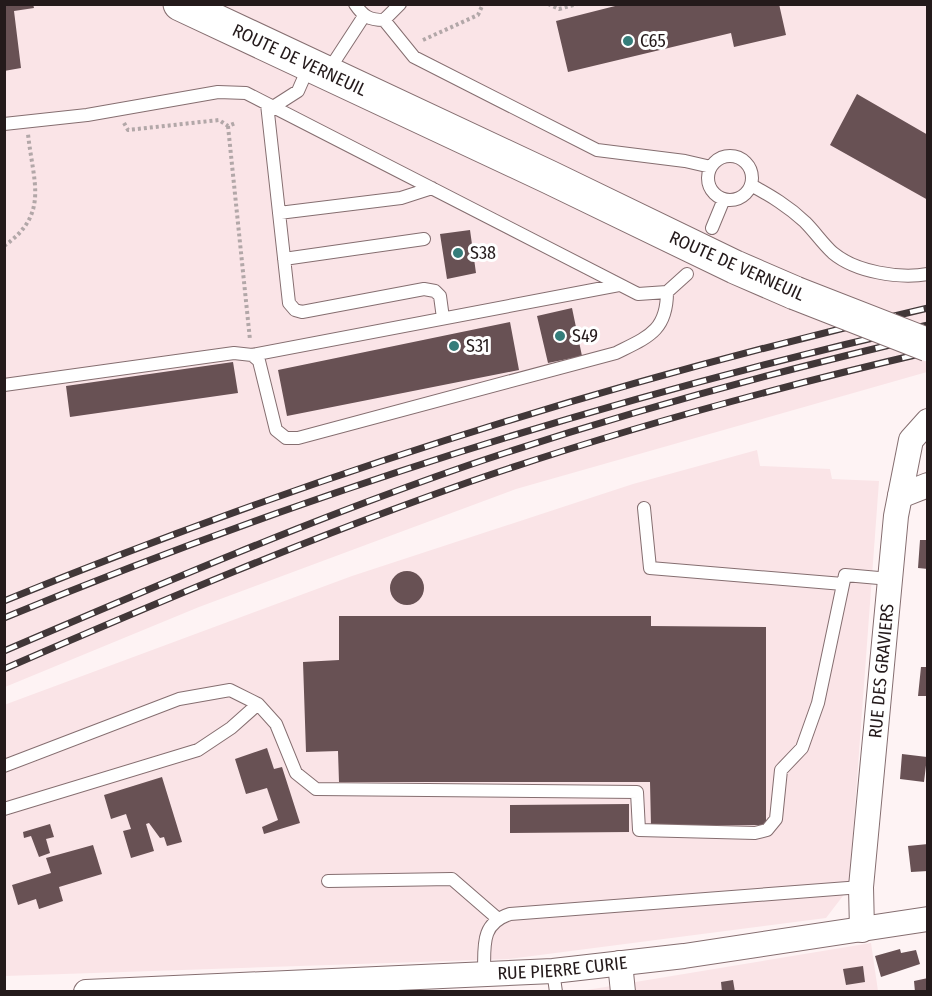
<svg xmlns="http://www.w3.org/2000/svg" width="932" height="996" font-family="'Fira Sans Condensed',sans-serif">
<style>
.built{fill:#fae4e7}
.building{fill:#685154}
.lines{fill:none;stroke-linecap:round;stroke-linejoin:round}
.lane-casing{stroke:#856e70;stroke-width:14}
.street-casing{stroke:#856e70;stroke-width:26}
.secondary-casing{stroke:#856e70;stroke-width:35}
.path{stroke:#b2a7a8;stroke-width:4;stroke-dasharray:3 3;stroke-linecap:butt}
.lane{stroke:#fff;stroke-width:12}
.street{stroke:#fff;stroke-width:24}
.secondary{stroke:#fff;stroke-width:33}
.rail-casing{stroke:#413738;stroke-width:7}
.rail{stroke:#fff;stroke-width:4.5;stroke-dasharray:14;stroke-linecap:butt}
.secondary-bridge-casing{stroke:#856e70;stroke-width:35;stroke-linecap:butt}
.secondary-bridge{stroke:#fff;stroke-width:33}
.poi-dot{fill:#357d7a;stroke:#fff;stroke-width:2}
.labels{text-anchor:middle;stroke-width:6;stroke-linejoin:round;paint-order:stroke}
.poi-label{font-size:18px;fill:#241a1b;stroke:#fff;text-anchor:start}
.street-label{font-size:18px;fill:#241a1b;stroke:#fff}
</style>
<rect width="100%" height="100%" fill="#fef3f4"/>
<path class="built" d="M5,5H927V372L516,489L199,607L5,687Z
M757,450L760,466L830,469L832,479L879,481L849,888L826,918L509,959L5,976L4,705L352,576L633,484Z
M871,943L878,991L575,992Z"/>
<path class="building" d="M4,4H33L34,8L14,11L21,68L4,71Z
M623,4H779L786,35L734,47L731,33L568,72L556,21Z
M857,94L928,135V200L830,145Z
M470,230L476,273L447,279L440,234Z
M572,308L582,356L548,363L537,316Z
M510,322L519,370L287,416L278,370Z
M233,362L238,393L70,417L66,386Z
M920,540H928V569L918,568Z
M390 588a17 17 0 1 1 34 0a17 17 0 1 1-34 0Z
M339,616H651V626L766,627V825L651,826L650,782H339L338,751L306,752L303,662L339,660Z
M921,667H928V696H918Z
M267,748L274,769L282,767L300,823L264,834L262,827L278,820L267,788L246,794L235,759Z
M902,754L927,757L924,782L900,779Z
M162,777L182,842L167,846L164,837L160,838L149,823L146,824L154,851L131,858L123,831L131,829L126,814L111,819L104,795Z
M629,804V832L510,833V805Z
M50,824L54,837L46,839L50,853L39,857L31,836L24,838L23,832Z
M928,844V871L911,872L908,846Z
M93,845L102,874L59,887L63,901L39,909L36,899L18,905L12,885L51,873L46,858Z
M900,949L901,953L916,950L920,964L881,977L875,956Z
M863,966L865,982L846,985L843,969Z
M928,978V992H915L914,981Z
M733,980L735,992H722L721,982Z"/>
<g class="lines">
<g class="lane-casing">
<path id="lane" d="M355,4C363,16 369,20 384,20L400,4
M384,20L414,57L597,150L685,161L711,167
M267,104L289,303L295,310L302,312L424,289L435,291L440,296L443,318
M273,107L298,91L309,66L334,62L364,16
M4,124L87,115L218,92L246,93L638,294L667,292L687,274
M708 178a22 22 0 1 1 44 0a22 22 0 1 1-44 0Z
M751,185C771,196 788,206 805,222C815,232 823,244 833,253C856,272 899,279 928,274
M279,213L401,198L432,188
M712,228L724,199
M284,259L424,239
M252,355L619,285
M4,385L234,353L252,355L259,361L276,430L286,438H298L616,353C648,337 667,331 667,292
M644,508L650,568L843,584
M4,766L179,699L230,690L258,704L276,724L296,773L316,789L637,792L639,830L755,833L767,830L776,819L781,770L802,748L818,703L845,575L890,579
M4,809L198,750L231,728L258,704
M328,881L452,879L497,918
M553,971L556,992
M484,976C485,948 479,924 510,914L861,887"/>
</g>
<g class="street-casing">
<g id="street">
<path d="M900,496L928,485"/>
<path id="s1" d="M862,930L861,887L896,516L911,440L928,421"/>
<path d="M620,963L623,992"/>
<path id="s2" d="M86,992L553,971L684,956L928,919"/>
</g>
</g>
<g class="secondary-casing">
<g id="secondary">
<path id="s3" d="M180,4L549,177L735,267L795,293"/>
</g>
</g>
<path class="path" d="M548,4L559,9L577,4
M423,40L478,15L483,4
M124,123L128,130L219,120L228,126L236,123
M228,126L250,340
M4,246C50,214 33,182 28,134"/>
<use href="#lane" class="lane"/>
<use href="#street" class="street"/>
<use href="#secondary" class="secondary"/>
<g class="rail-casing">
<path id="rail" d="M4,601C304,478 612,381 928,308
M4,618C303,494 613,397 928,325
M4,651C158,585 312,519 469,465C620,414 773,372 928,336
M4,669C158,602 312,537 469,482C620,430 773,388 928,352"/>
</g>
<use href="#rail" class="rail"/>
<g class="secondary-bridge-casing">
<path id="secondary-bridge" d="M795,293L928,345"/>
</g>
<use href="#secondary-bridge" class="secondary-bridge"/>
</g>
<g class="poi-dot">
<circle cx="628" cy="41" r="6"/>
<circle cx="458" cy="253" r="6"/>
<circle cx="560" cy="336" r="6"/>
<circle cx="454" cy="346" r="6"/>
</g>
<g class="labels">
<g class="poi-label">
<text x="640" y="47">C65</text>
<text x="470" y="259">S38</text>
<text x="572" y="342">S49</text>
<text x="466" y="352">S31</text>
</g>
<g class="street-label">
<text dy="6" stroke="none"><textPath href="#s3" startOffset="132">ROUTE DE VERNEUIL</textPath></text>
<text transform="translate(737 266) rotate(24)" y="6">ROUTE DE VERNEUIL</text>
<text dy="6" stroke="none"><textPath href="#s1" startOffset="260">RUE DES GRAVIERS</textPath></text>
<text dy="6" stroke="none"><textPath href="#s2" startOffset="477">RUE PIERRE CURIE</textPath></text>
</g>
</g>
<rect width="932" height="996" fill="none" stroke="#241a1b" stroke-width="12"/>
</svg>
